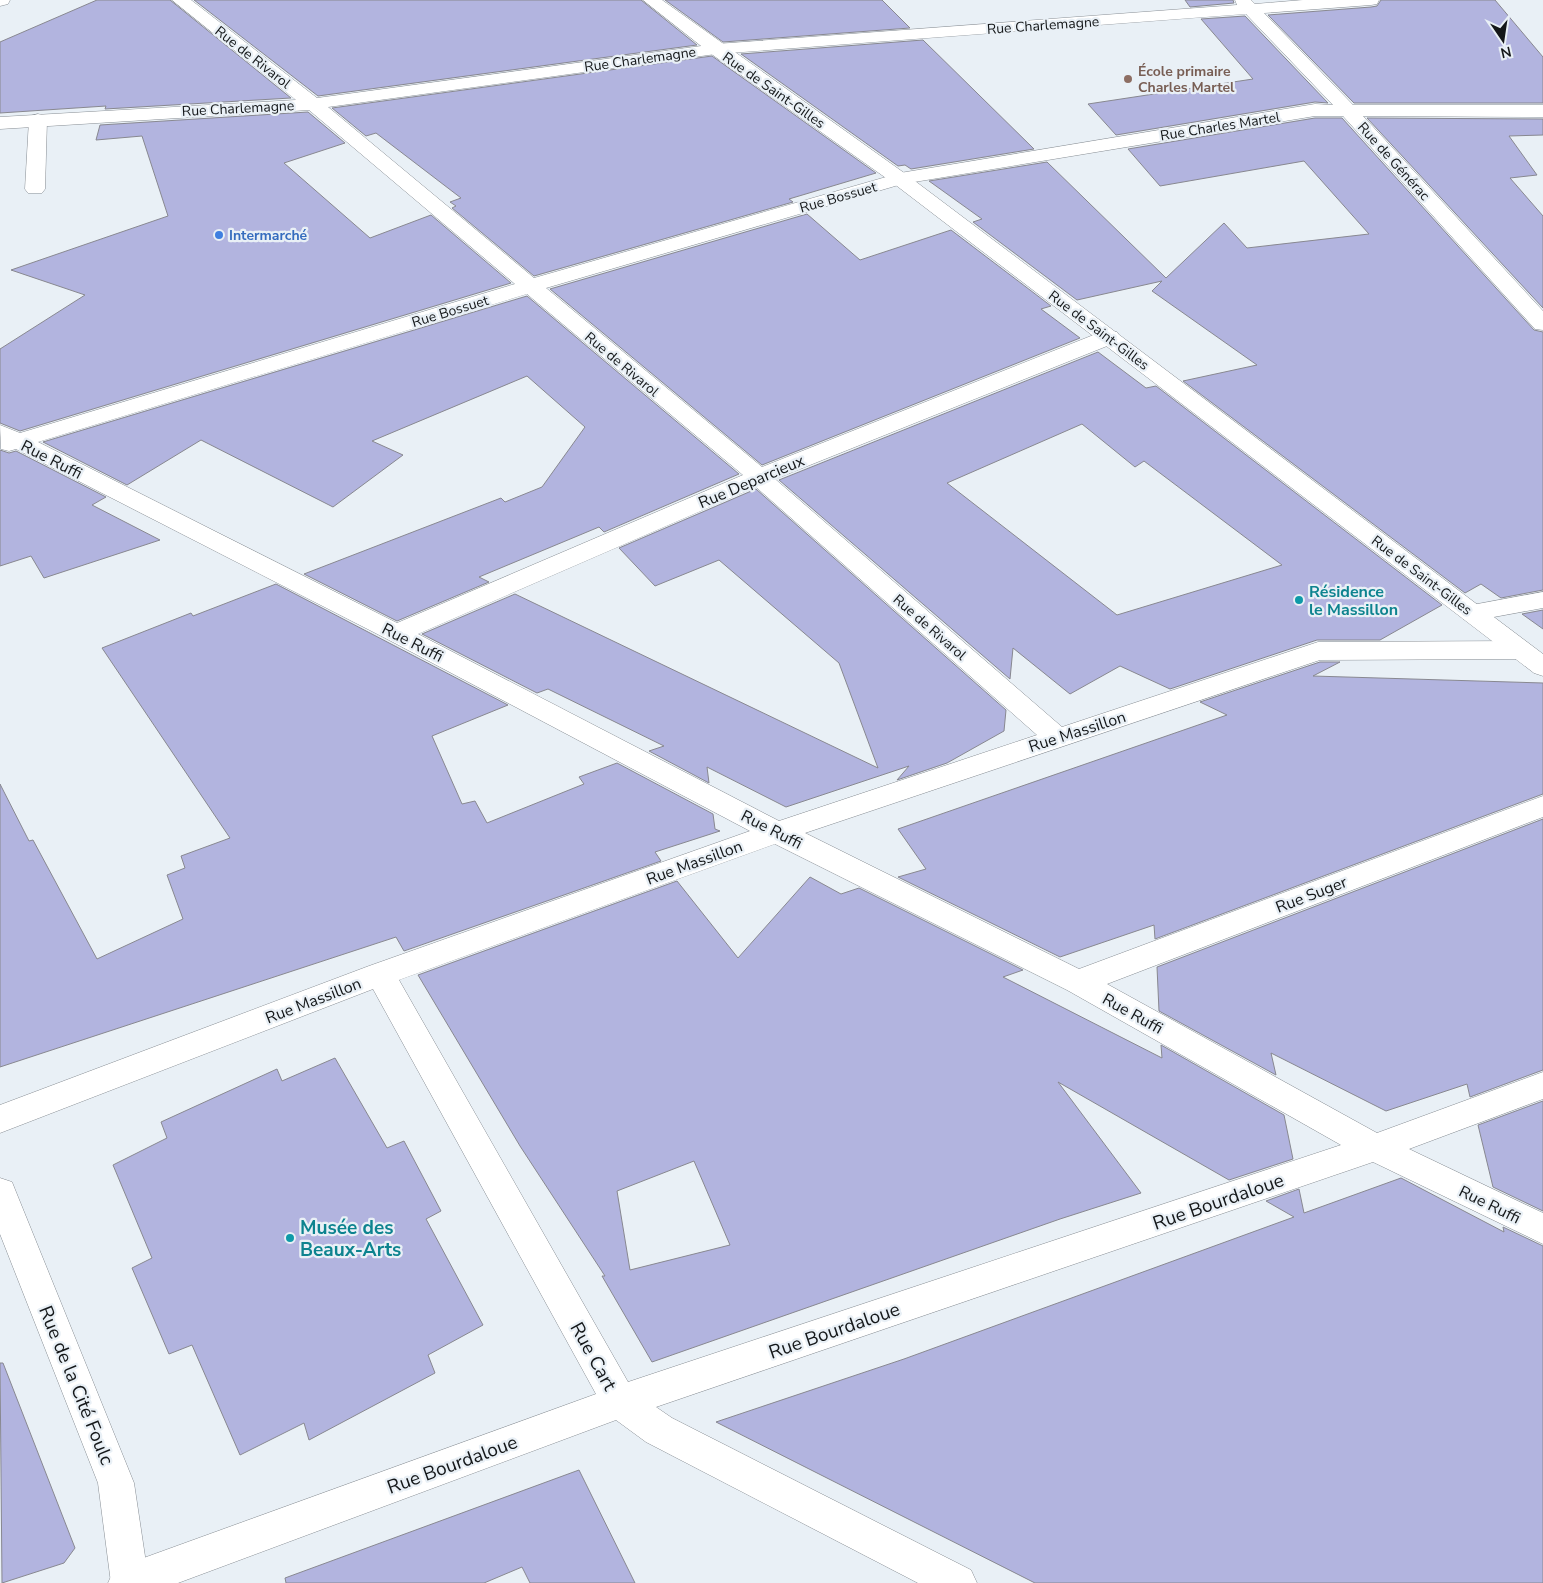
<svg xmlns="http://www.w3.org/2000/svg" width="1543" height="1583" font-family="'Nunito Sans',sans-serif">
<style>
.building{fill:#b2b4df;stroke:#888890;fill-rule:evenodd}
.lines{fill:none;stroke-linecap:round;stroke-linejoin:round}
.service-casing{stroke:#888e94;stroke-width:1}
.minor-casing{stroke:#888e94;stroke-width:1}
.tertiary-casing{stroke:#888e94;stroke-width:1}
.secondary-casing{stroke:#888e94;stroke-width:1}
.service{fill:#fff;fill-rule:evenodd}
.minor{fill:#fff;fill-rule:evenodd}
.tertiary{fill:#fff;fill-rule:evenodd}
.secondary{fill:#fff;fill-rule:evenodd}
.education-dot{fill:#8d6e63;stroke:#e9f0f6;stroke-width:2}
.shop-dot{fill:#3f7fe0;stroke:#e9f0f6;stroke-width:2}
.culture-dot{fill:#0f9aa8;stroke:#e9f0f6;stroke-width:2}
.labels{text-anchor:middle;stroke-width:4.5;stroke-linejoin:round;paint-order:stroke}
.far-street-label{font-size:14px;fill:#141719;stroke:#e9f0f6}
.far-education-label{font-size:14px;font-weight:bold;fill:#785e54;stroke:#e9f0f6;text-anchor:start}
.far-shop-label{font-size:14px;font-weight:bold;fill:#366cbe;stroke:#e9f0f6;text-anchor:start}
.street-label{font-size:16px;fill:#141719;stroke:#e9f0f6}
.culture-label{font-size:16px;font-weight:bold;fill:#0d838f;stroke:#e9f0f6;text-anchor:start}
.near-street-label{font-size:19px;fill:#141719;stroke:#e9f0f6}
.near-culture-label{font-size:19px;font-weight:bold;fill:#0d838f;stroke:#e9f0f6;text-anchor:start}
</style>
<rect width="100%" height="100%" fill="#e9f0f6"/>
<path class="building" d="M97,0H170L291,98L105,109L106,106L0,113V42Z
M194,0H641L697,45L318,96Z
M665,0H882L910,28L723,42Z
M1185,0H1233L1234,3L1190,7Z
M1381,0H1495L1543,57V103H1354L1268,15L1371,7L1377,6Z
M1245,16L1328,103L1315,102L1116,135L1088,104L1253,79L1201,19Z
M923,40L1034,149L911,169L905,165L898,166L741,54Z
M712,56L876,173L789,199L793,202L534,276L452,208L456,206L450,202L461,198L376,133L366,136L332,108Z
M308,112L345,143L284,163L370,238L431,215L511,283L20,431L0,423V349L85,295L11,270L168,216L142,136L96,140L100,125Z
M1315,118H1342L1534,330L1543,332V590L1501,598L1481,584L1465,593L1183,381L1257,365L1152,291L1162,281L1077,300L973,222L982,219L929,181L1047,162L1166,278L1224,223L1247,248L1369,234L1304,161L1160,186L1128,149Z
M1367,118L1543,119V135L1509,136L1537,175L1510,178L1543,216V308Z
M807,214L860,260L951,230L1051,306L1041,309L1080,338L762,465L550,289Z
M527,296L739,474L604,532L599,527L479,577L489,582L397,621L304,574L501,498L505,502L542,487L585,427L527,376L372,441L403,455L333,507L201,440L127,485L43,442Z
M1098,352L1146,388L1156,386L1442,605L1380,640H1317L1170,689L1120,666L1070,694L1013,648L1010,679L779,480ZM1082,424L1135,467L1144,461L1282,565L1117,615L947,483Z
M0,450L9,453L16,451L106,497L92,505L160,540L44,578L31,556L0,566Z
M756,489L1006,710L1004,731L947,763L897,780L909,766L786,807L707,767L709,783L649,751L664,746L548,689L537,693L422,634L515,594L878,768L839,663L719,560L655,586L619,548Z
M276,584L508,705L432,736L462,804L475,801L487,823L584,784L579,777L617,763L713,814L715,829L720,831L655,852L661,861L404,951L396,937L0,1067V784L29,841L33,840L97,959L183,919L167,875L185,868L181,856L230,838L102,648L191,613L193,616Z
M1543,610V629L1522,614Z
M1320,662H1340L1313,676L1543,683V794L1155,939L1154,925L1060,957L898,877L926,869L898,829L1227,715L1200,702Z
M1543,819V1070L1470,1097L1467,1084L1386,1111L1271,1053L1276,1075L1159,1011L1157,967Z
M810,877L841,894L859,888L1023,970L1003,977L1162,1058L1161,1045L1284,1115L1293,1159L1229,1180L1058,1082L1141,1193L1060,1219L652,1362L602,1276H605L520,1146L418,975L677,881L738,958ZM694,1161L730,1245L630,1270L617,1191Z
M335,1058L387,1148L404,1141L441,1211L426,1219L483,1325L428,1355L435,1373L309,1440L304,1423L240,1455L192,1345L169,1354L132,1268L152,1258L113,1165L167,1138L161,1122L277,1069L282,1081Z
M1543,1101V1211L1493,1187L1478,1125Z
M1401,1178L1504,1232L1503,1227L1543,1246V1583H1035L716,1422L904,1359L1294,1217L1266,1201L1299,1189L1304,1213Z
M0,1363H3L75,1548L64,1563L2,1583Z
M579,1470L635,1583H530L522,1567L484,1583H286L285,1578Z"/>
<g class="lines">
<g class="service-casing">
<path id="service" d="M38,114L45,116L47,120L45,189L42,193H28L25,189L29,120L31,116Z"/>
</g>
<g class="minor-casing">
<path id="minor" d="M172,0H191L317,98L716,44L1237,5L1235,0H1251L1255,4L1303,0H1379L1377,4L1371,5L1264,13L1353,105H1543V117L1363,116L1543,311V330L1535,329L1343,116H1315L902,184L546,288L762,467L1101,332L1109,331L1117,332L1120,337L1117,342L775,479L1062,727L1318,642L1519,641L1528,644L1532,650L1528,656L1519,659L1320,660L805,833L1079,969L1543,796V817L1107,984L1377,1133L1543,1072V1099L1409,1149L1543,1213V1244L1373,1162L656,1407L672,1418L971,1570L977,1583H918L646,1442L616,1420L178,1583H108L114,1570L127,1564L596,1394L373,989L0,1133V1105L369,966L750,831L387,639L16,449L9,451L1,449L0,425L20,433L515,284L309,110L0,129V117L296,100ZM1246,14L1333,105L1315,104L900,173L534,278L328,107L716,54ZM527,294L743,475L397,623L38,442ZM756,487L1037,735L779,821L418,634ZM775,844L1067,990L1341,1145L628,1382L399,980Z
M1543,592V608L1472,621L1463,619L1459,613L1463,607L1472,605Z"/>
</g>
<g class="tertiary-casing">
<path id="tertiary" d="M643,0H662L907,175L1543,654V676L1534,673L893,183L710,53Z
M0,1178L12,1182L16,1192L134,1483L149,1583H111L98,1483L0,1234Z"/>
</g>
<g class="secondary-casing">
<path id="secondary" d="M0,0H10L8,4L0,6Z"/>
</g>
<use href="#service" class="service"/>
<use href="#minor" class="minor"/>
<use href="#tertiary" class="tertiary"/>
<use href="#secondary" class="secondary"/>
</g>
<circle class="education-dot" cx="1128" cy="79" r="5"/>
<circle class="shop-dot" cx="219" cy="235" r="5"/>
<g class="culture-dot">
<circle cx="1299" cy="600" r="5"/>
<circle cx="290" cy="1238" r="5"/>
</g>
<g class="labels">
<g class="far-street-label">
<text transform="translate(1043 25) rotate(-4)" y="5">Rue Charlemagne</text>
<text transform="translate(253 57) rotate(38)" y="5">Rue de Rivarol</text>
<text transform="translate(640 59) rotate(-8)" y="5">Rue Charlemagne</text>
<text transform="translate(774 90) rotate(35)" y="5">Rue de Saint-Gilles</text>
<text transform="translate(238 108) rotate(-3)" y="5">Rue Charlemagne</text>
<text transform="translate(1220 126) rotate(-9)" y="5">Rue Charles Martel</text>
<text transform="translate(1394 161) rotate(48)" y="5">Rue de Générac</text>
<text transform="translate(838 197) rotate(-16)" y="5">Rue Bossuet</text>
<text transform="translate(450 311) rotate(-17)" y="5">Rue Bossuet</text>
<text transform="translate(1099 330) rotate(37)" y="5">Rue de Saint-Gilles</text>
<text transform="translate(622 364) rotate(40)" y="5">Rue de Rivarol</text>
<text transform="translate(1422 575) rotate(37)" y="5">Rue de Saint-Gilles</text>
<text transform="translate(930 627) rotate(41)" y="5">Rue de Rivarol</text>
</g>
<g class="far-education-label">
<text x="1138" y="76">École primaire<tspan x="1138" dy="16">Charles Martel</tspan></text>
</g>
<g class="far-shop-label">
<text x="229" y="240">Intermarché</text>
</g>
<g class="street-label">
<text transform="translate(52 459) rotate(27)" y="6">Rue Ruffi</text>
<text transform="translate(751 481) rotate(-23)" y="6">Rue Deparcieux</text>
<text transform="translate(413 642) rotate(27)" y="6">Rue Ruffi</text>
<text transform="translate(1077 731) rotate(-18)" y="6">Rue Massillon</text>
<text transform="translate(772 829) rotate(27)" y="6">Rue Ruffi</text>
<text transform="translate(694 862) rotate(-20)" y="6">Rue Massillon</text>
<text transform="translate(1311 894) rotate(-21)" y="6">Rue Suger</text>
<text transform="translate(313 1000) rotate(-21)" y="6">Rue Massillon</text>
<text transform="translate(1133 1013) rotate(29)" y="6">Rue Ruffi</text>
<text transform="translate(1490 1204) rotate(26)" y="6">Rue Ruffi</text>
</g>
<g class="culture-label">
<text x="1309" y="597">Résidence<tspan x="1309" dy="18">le Massillon</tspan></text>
</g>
<g class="near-street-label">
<text transform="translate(1218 1201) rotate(-19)" y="7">Rue Bourdaloue</text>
<text transform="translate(834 1330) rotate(-19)" y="7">Rue Bourdaloue</text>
<text transform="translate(594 1356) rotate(61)" y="7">Rue Cart</text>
<text transform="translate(77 1385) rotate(68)" y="7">Rue de la Cité Foulc</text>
<text transform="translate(452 1464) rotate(-20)" y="7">Rue Bourdaloue</text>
</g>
<g class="near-culture-label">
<text x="300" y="1234">Musée des<tspan x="300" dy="22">Beaux-Arts</tspan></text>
</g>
</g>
<g transform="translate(1503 40) rotate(167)" stroke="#e9f0f6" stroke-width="4" paint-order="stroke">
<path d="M0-4L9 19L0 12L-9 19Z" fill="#141719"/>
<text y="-8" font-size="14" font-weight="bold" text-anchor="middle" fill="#141719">N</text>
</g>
</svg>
